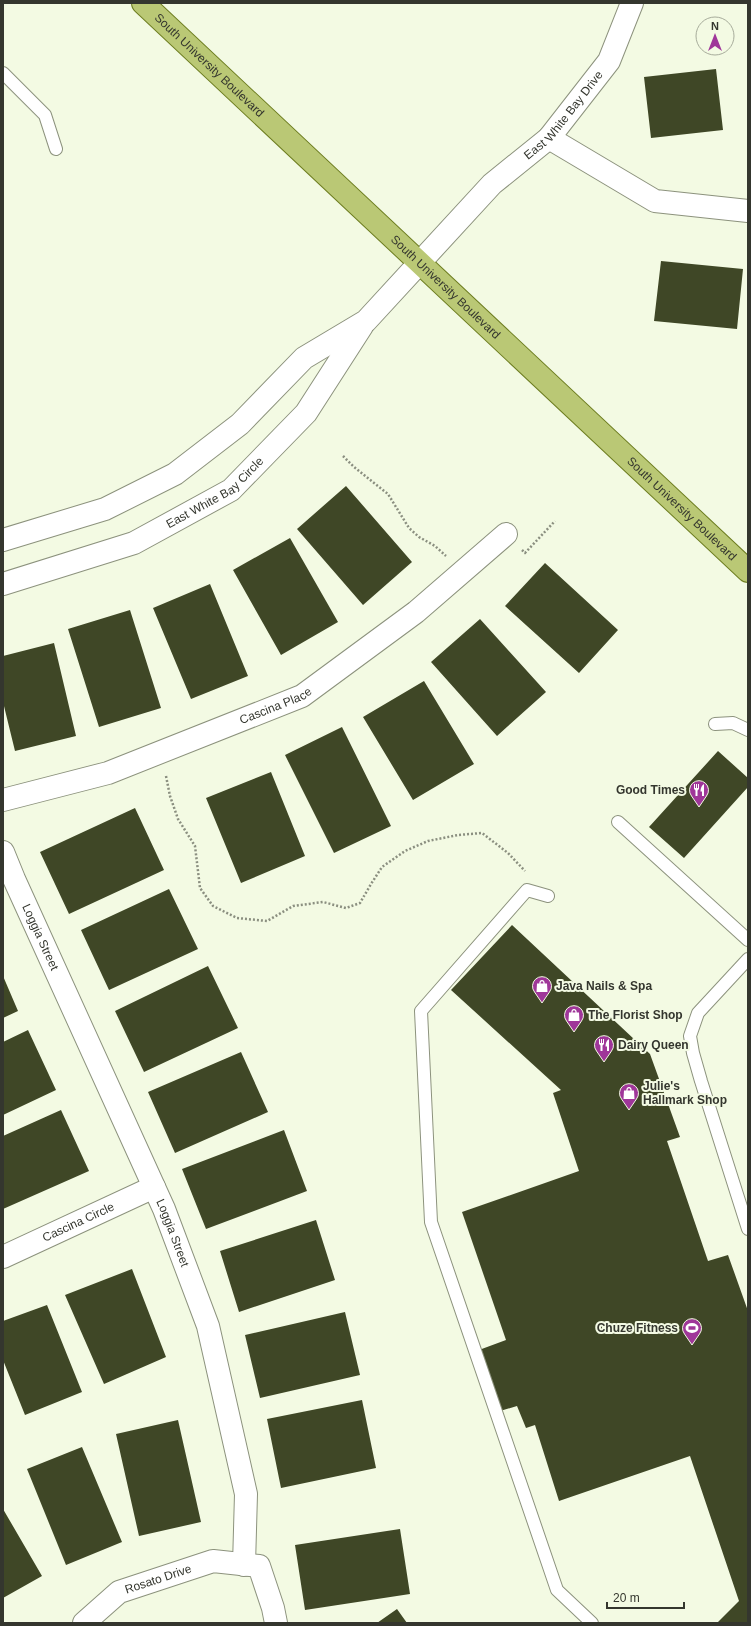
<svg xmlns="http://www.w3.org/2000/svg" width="751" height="1626" font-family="Arial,sans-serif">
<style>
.building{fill:#3f4726}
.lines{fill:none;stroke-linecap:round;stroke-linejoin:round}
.lane-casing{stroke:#8c927d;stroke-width:14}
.street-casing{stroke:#8c927d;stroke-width:24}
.primary-casing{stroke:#6d7d20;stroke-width:24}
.path{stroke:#8b8f80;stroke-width:2.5;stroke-dasharray:2 2;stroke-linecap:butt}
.lane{stroke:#fff;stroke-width:12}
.street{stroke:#fff;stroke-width:22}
.primary{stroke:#bac875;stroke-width:22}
.labels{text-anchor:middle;stroke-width:4;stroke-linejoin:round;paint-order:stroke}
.street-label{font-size:12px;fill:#34362e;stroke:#f3fae3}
.poi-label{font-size:12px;font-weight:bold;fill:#34362e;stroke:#f3fae3;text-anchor:start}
</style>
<rect width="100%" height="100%" fill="#f3fae3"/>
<path class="building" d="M716,69L723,130L651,138L644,77Z
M661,261L743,269L737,329L654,321Z
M346,486L412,562L363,605L297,529Z
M290,538L338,622L281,655L233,570Z
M545,563L618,630L579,673L505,606Z
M210,584L248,676L191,699L153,608Z
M130,610L161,708L99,727L68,629Z
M480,619L546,692L497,736L431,662Z
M54,643L76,736L15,751L3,702V656Z
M424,681L474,764L413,800L363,717Z
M342,727L391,826L334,853L285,755Z
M718,751L748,778V787L684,858L649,827Z
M271,772L305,856L241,883L206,798Z
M135,808L164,870L69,914L40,852Z
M169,889L198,949L109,990L81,930Z
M512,925L650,1054L680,1137L667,1141L708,1261L728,1255L748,1311V1623H717L739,1601L690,1456L559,1501L535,1425L526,1428L517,1406L500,1411L479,1350L506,1340L462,1212L579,1171L553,1093L561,1090L451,990Z
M208,966L238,1028L144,1072L115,1011Z
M3,976L18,1011L3,1018Z
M28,1030L56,1090L3,1115V1042Z
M241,1052L268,1112L175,1153L148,1092Z
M61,1110L89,1171L3,1209V1136Z
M284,1130L307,1191L206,1229L182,1169Z
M316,1220L335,1280L239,1312L220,1251Z
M132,1269L166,1357L104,1384L65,1295Z
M47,1305L82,1392L25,1415L3,1360V1321Z
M345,1312L360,1375L260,1398L245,1335Z
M362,1400L376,1468L281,1488L267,1419Z
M178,1420L201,1522L139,1536L116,1434Z
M82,1447L122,1542L66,1565L27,1469Z
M3,1509L42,1576L3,1598Z
M400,1529L410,1594L305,1610L295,1545Z
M397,1609L407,1623H377Z"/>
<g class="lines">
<g class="lane-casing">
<path id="lane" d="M3,73L45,115L56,149
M715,724L733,723L748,730
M618,822L748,940
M548,896L527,890L421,1011L431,1222L557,1590L592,1623
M748,959L698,1013L690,1036L693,1053L701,1081L748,1229"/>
</g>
<g class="street-casing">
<g id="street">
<path d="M549,138L655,201L748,211"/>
<path id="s1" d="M3,540L105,509L175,474L240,424L304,358L366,321L492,184L549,138L609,61L632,3"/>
<path id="s2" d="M3,584L134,543L231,490L306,413L362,326"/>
<path id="s3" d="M3,800L108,773L302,696L416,612L506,534"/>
<path id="s4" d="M3,852L14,879L164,1209L208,1326L246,1494L244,1565"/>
<path id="s5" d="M3,1257L154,1187"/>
<path id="s6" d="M84,1623L119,1592L213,1561L259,1566L273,1608L276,1623"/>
</g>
</g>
<g class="primary-casing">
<g id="primary">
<path id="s7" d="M143,3L748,571"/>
</g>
</g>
<path class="path" d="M343,456L354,467L388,494L409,528L419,537L435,546L446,556
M522,550L525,553L555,521
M166,776L170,796L178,819L195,846L200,888L213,906L237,918L267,921L293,906L323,902L346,908L360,903L371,884L382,867L405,851L428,841L458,835L482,833L508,853L525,871"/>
<use href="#lane" class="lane"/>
<use href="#street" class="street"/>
<use href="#primary" class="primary"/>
</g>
<defs>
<g id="restaurant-pin" transform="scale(1)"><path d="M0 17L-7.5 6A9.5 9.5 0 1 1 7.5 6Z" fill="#9f3699" stroke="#f3fae3"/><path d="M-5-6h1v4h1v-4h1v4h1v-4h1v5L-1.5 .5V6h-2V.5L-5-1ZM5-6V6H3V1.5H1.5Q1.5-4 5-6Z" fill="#fff"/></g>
<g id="shop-pin" transform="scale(1)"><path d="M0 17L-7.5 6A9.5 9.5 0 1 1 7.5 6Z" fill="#9f3699" stroke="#f3fae3"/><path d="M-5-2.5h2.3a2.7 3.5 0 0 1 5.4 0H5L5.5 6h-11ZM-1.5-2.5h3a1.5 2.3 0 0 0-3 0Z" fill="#fff"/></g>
<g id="stadium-pin" transform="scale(1)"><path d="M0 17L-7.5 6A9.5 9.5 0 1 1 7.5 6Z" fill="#9f3699" stroke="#f3fae3"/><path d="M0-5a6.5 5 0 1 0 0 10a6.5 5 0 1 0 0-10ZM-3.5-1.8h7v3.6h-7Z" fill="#fff"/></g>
</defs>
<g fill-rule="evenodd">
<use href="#restaurant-pin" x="699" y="790"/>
<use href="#shop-pin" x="542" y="986"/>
<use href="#shop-pin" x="574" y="1015"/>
<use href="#restaurant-pin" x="604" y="1045"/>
<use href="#shop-pin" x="629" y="1093"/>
<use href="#stadium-pin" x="692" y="1328"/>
</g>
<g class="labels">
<g class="street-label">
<text dy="4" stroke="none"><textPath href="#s7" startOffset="91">South University Boulevard</textPath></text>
<text dy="4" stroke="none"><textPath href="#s1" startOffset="717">East White Bay Drive</textPath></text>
<text dy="4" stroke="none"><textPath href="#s7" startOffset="415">South University Boulevard</textPath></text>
<text dy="4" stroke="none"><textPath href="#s2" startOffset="233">East White Bay Circle</textPath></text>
<text dy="4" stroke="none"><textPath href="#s7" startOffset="739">South University Boulevard</textPath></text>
<text dy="4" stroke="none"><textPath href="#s3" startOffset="289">Cascina Place</textPath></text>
<text dy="4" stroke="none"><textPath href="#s4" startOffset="93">Loggia Street</textPath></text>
<text dy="4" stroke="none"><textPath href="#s5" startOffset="83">Cascina Circle</textPath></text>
<text dy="4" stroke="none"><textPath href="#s4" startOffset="417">Loggia Street</textPath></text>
<text dy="4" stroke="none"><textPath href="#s6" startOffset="88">Rosato Drive</textPath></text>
</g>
<g class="poi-label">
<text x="685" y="794" text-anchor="end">Good Times</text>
<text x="556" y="990">Java Nails &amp; Spa</text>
<text x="588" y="1019">The Florist Shop</text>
<text x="618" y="1049">Dairy Queen</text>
<text x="643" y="1090">Julie's<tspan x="643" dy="14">Hallmark Shop</tspan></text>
<text x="678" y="1332" text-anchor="end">Chuze Fitness</text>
</g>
</g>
<rect width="751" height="1626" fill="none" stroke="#34362e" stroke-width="8"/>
<g transform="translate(715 36)"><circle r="19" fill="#f3fae3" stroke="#a7ac9b"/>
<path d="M0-3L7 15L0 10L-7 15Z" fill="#9f3699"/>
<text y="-6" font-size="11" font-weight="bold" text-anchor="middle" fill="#34362e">N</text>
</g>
<path d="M607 1602v6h77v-6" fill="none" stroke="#34362e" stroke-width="2"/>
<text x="613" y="1602" font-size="12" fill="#34362e" stroke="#f3fae3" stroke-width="3" paint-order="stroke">20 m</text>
</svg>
